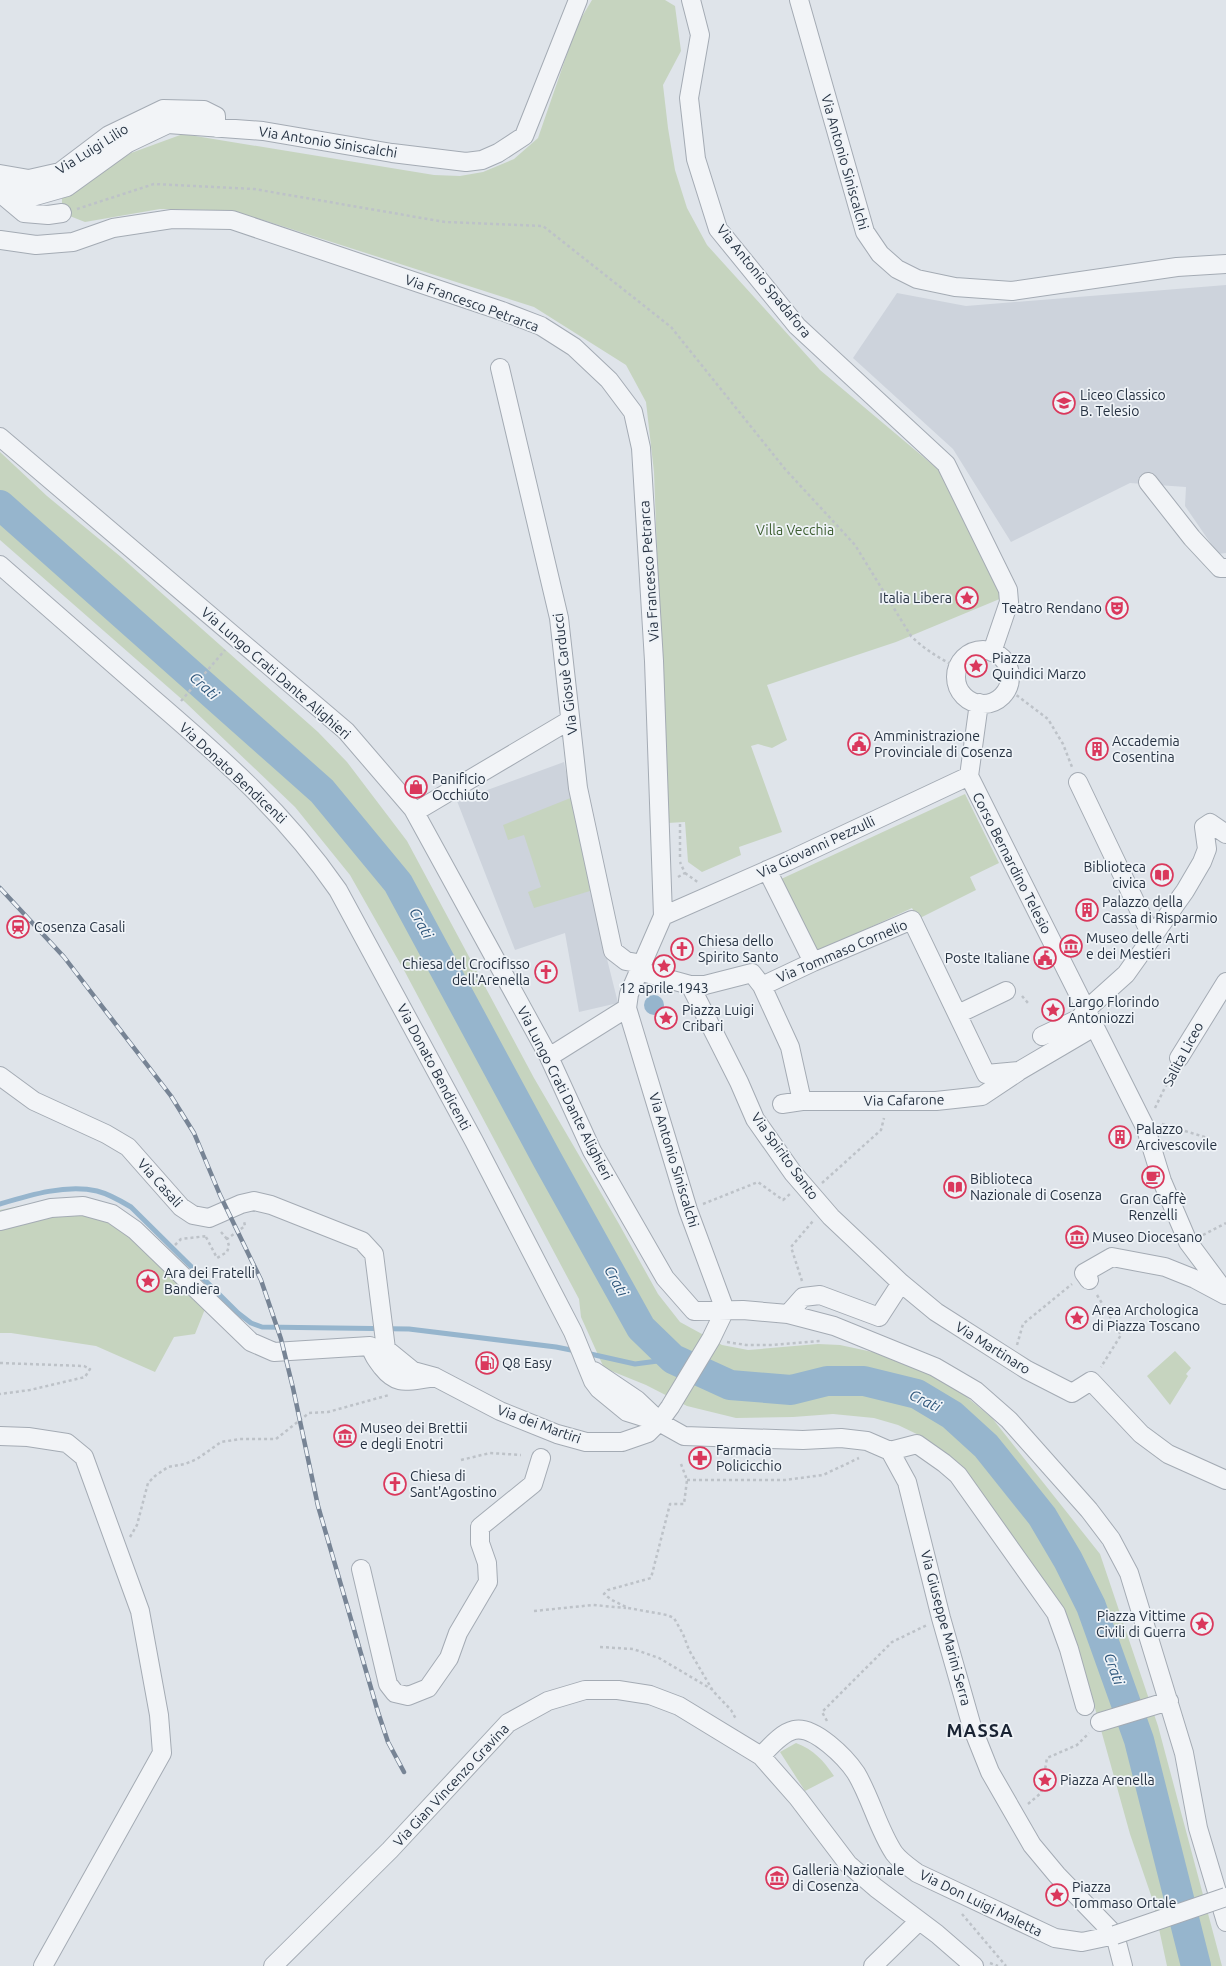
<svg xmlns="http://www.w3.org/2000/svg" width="1226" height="1966" font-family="Ubuntu,sans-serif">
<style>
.built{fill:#cdd3dc}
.green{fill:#c6d4bf}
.water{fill:#96b5cd}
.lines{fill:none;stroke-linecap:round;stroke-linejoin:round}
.stream{stroke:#96b5cd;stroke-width:5}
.river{stroke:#96b5cd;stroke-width:30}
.minor-casing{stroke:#a4abb4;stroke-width:20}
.path{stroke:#bdc2c8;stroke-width:2.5;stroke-dasharray:3 3;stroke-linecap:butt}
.minor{stroke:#f2f4f7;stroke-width:18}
.rail-casing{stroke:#778495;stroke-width:4.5}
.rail{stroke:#eff3f7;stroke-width:3;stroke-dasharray:9;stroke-linecap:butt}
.minor-bridge-casing{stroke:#a4abb4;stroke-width:20;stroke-linecap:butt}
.minor-bridge{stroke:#f2f4f7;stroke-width:18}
.labels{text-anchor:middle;stroke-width:3.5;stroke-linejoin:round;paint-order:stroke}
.street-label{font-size:14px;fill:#263242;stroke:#eff3f7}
.poi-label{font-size:14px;fill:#263242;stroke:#eff3f7;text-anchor:start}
.park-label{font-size:14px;fill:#3e5f32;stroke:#eff3f7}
.water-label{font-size:15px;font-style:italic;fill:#2d557a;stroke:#eff3f7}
.district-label{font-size:18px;font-weight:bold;letter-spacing:1px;fill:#192333;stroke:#eff3f7}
</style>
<rect width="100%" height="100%" fill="#dfe4ea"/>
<path class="built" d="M1226,285V553L1218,554L1185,506L1186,487L1130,483L1011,542L953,449L853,358L897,293L966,306Z
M564,762L590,891L618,1003L579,1012L565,933L515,950L457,801Z"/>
<path class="green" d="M592,0H665L675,6L681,51L663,85L668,128L675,170L687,208L707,245L820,370L940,471L1002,598L896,642L767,685L787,740L772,748L758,744L751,746L782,832L739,847L741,855L702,872L688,862L685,822L667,823L654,472L646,402L626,365L534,307L260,219L215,210L160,209L85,222L62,213V193L131,153L183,134L434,175L460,176L483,172L514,159L538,138L577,25Z
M0,452L47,496L121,557L318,732L347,762L407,841L534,1078L619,1224L658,1294L680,1322L722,1345L748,1350L818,1344L840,1345L882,1354L930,1373L962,1393L992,1418L1100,1554L1158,1726L1222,1966H1167L1153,1901L1130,1834L1086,1676L1057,1603L977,1490L955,1460L923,1437L898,1425L874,1418L833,1414L793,1417L736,1418L687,1406L646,1385L604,1368L581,1317L579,1299L405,972L350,875L295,807L185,702L0,540Z
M965,794L999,863L970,877L976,890L918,919L912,908L814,953L779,880Z
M573,797L590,891L534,908L528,892L541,887L524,835L508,840L503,825Z
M58,1198H90L120,1209L211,1294L195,1334L174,1337L155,1372L96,1346L11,1333H0V1210Z
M1175,1351L1191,1368L1186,1374L1188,1376L1170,1405L1147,1376Z
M796,1743C814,1750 823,1760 834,1776L805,1791L780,1752Z"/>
<path class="water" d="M644 1005a10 10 0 1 1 20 0a10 10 0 1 1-20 0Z"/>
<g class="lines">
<path class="stream" d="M0,1204C30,1195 66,1184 97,1191C109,1194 121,1201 131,1207L238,1313L251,1323L262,1327L409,1329L556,1347L576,1351
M586,1353L635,1364L673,1359"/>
<path class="river" d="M0,505L322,791L398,883L547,1159L641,1328L673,1359L730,1385L791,1390L827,1381H864L917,1394L952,1415L986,1446L1042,1516L1068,1560L1091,1606L1139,1740L1196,1966"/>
<g class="minor-casing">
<path id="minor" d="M691,0L700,35L689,98L696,159L718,229L797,326L946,464L1008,590L1009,602L992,652
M799,0L865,232L880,254L897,269L917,279L955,287L1012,291L1177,267L1226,264
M0,174L29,179L60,172L109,135L163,109L204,110L216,116V128
M0,187L32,197L67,187L128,143L168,124L263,131L392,153L466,162L482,160L498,153L524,136L578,0
M0,193L24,213L48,215L62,213
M0,240L36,245L73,242L113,228L172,219L232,220L502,311L541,326L574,347L609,380L633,412L641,448L654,661L663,916L629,994L627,1008L688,1210L725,1310
M500,368L559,618L578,788L613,951L626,961L642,964
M0,437L346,731L413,809L549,1057L592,1151L665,1278L694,1311L743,1310L788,1314L834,1326L935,1367L976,1391L1009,1420L1089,1510L1111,1539L1129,1573L1184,1753L1198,1828L1226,1922
M1148,482L1192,538L1220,568H1226
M0,565C50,609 100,653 151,697C222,758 284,812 338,890L474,1141L573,1332L593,1381L599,1389L627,1412L659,1422L684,1436L803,1440L841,1438L867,1441L890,1451L907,1482L941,1618L972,1727L990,1772L1032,1845L1057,1875L1115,1935L1123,1966
M956 677a27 27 0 1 1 54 0a27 27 0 1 1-54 0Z
M969,776L1146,1129L1162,1181L1188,1242L1226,1293
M969,776L979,703
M1078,782L1152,937
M415,812L570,720
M767,870L813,962
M663,916L788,861L969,776
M639,971L690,985H705L752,973L762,986L813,962L912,920L986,1074L1019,1071L1094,1027
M690,985L739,1082L755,1119L793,1173L831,1217L901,1283L936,1312L1027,1370L1072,1393L1091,1381L1141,1434L1168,1454L1226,1480
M762,986L790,1047L802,1101
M958,1014L1006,991
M1042,1036L1080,1018L1086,1010L1126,974L1185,891L1202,862L1207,849L1204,827L1210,823L1226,834
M549,1057L627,1008
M1179,1058L1226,982
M0,1076L34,1101L106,1134L128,1147L181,1207L193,1215L209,1218L241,1204L254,1201L271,1205L362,1241L374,1254L386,1349L413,1371L435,1377L500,1411L557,1434L586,1442H622L648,1433L659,1422L670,1407L711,1339L725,1310
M782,1104L802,1101H936L982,1096L1018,1072
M0,1221L51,1208L83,1206L112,1214L135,1230L251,1342L274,1352L370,1346C373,1355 376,1359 382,1367C397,1386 407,1381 429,1378
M1089,1280L1084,1273L1112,1257L1165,1267L1195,1279L1225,1295
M788,1314L803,1297L820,1295L879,1317L901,1283
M594,1371L637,1400L656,1418
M0,1436L28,1437L67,1443L84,1457L140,1611L159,1715L162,1753L43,1966
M890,1451L917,1444L944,1463L958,1475L1056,1613L1069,1649L1085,1706
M361,1569L388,1684L395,1693L408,1696L428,1688L449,1658L458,1633L488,1582L487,1563L480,1543V1527L533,1484L541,1458
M1100,1722L1169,1701
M761,1756C770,1747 781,1733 794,1730C814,1725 846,1758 856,1773C871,1798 878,1829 894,1853C900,1861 909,1867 917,1873L1055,1938L1082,1942L1115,1935
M273,1966L390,1850L508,1723L548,1701L585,1690H618L650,1695L679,1706L761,1756L798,1798L848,1864L876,1888L937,1934L974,1966
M873,1966L919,1921"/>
</g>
<path class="path" d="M77,209L154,184L254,189L445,222L543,226L671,327L785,469L855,545L911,636C925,650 941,659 958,668
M1007,688L1048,719L1063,744L1072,767
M181,701L225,650
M680,857V822
M685,873L699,883
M678,877L685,873L680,862
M1022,996L1028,1003
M1155,1108L1172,1073
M1162,1124L1208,1138
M822,1183L881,1130L884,1118
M703,1204L758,1182L783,1200L790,1194
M221,1232L227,1239
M1203,1235L1226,1223
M206,1237L217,1258L227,1252L229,1246L227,1239L245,1226L244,1221
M175,1245L181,1239L207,1236
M802,1281L791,1247L813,1221
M1097,1295L1121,1335L1101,1367
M727,1342L746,1345H773L820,1341
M1017,1345L1023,1324L1072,1284
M0,1363L84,1366L90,1369L85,1377L30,1390L0,1394
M461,1460L490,1453L521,1455
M681,1464L687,1480L684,1504H670L651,1578L608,1590L604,1594L612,1600L628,1608L667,1615L674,1618L683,1634L689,1650L713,1691L731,1710L736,1719
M687,1480H785L823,1475L859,1458
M130,1537L137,1525L148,1483L155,1476L168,1467L185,1464L197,1459L221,1442L240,1439H276L309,1413L328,1412L389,1395
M534,1611L593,1605L626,1608
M600,1647L633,1649L659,1658L713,1690
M827,1721L822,1712L892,1642L927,1625
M1028,1804L1041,1793L1047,1758L1077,1745L1089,1733
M962,1914L1006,1966
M990,1963L998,1966"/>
<use href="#minor" class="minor"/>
<g class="rail-casing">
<path id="rail" d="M0,888L64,957L171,1096L194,1133L220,1195L261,1280L281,1339L293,1388L318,1506L378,1712L388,1742L404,1772"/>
</g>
<use href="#rail" class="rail"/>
<g class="minor-bridge-casing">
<path id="minor-bridge" d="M1115,1935L1226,1897"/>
</g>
<use href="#minor-bridge" class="minor-bridge"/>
</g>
<defs>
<g id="school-ring" transform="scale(1.15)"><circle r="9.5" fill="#eff3f7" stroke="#da385c" stroke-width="1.5"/><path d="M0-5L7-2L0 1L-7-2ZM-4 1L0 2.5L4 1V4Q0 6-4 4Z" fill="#da385c"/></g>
<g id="sight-ring" transform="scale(1.15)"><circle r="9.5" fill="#eff3f7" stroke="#da385c" stroke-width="1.5"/><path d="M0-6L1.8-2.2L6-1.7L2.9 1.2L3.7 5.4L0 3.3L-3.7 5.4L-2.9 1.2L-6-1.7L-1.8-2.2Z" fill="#da385c"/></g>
<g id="theatre-ring" transform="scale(1.15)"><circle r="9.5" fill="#eff3f7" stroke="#da385c" stroke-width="1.5"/><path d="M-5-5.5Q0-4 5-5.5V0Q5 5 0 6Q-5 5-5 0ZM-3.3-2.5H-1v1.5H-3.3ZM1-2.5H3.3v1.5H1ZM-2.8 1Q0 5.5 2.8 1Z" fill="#da385c"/></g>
<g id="civic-ring" transform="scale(1.15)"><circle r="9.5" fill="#eff3f7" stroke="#da385c" stroke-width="1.5"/><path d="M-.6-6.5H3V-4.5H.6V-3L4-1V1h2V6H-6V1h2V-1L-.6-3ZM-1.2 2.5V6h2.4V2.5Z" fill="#da385c"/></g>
<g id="building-ring" transform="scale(1.15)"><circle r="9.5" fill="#eff3f7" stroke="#da385c" stroke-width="1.5"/><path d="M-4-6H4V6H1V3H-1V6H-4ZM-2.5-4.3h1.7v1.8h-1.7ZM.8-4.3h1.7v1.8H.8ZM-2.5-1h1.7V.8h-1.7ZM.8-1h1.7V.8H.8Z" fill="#da385c"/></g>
<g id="shop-ring" transform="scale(1.15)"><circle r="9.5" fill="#eff3f7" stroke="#da385c" stroke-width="1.5"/><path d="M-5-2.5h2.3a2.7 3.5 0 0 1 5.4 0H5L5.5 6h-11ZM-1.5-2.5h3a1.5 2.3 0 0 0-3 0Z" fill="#da385c"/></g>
<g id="library-ring" transform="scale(1.15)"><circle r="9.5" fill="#eff3f7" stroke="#da385c" stroke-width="1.5"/><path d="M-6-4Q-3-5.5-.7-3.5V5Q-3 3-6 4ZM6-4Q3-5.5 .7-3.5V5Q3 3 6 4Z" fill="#da385c"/></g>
<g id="station-ring" transform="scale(1.15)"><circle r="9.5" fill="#eff3f7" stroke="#da385c" stroke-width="1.5"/><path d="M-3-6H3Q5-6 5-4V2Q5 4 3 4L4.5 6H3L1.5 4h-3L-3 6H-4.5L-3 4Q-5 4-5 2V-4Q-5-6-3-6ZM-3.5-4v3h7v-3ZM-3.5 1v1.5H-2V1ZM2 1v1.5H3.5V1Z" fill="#da385c"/></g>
<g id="museum-ring" transform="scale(1.15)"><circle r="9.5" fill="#eff3f7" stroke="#da385c" stroke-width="1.5"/><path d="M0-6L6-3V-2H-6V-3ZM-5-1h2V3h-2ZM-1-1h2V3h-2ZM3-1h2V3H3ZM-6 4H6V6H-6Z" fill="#da385c"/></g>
<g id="church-ring" transform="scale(1.15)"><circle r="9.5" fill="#eff3f7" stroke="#da385c" stroke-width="1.5"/><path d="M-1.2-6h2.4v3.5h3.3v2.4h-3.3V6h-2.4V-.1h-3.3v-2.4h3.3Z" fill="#da385c"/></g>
<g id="cafe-ring" transform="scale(1.15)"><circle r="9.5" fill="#eff3f7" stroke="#da385c" stroke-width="1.5"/><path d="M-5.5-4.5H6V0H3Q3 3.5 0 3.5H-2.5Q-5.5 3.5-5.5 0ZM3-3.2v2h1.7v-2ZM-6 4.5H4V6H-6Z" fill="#da385c"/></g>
<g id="fuel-ring" transform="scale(1.15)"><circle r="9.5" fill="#eff3f7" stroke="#da385c" stroke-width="1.5"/><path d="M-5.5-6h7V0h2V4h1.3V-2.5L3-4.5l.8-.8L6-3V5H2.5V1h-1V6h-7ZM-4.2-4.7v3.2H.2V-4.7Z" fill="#da385c"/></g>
<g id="pharmacy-ring" transform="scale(1.15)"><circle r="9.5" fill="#eff3f7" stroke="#da385c" stroke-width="1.5"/><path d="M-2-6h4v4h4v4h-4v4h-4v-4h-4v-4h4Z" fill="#da385c"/></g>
</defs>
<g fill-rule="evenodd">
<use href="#school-ring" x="1064" y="403"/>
<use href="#sight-ring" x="967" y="598"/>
<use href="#theatre-ring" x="1117" y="608"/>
<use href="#sight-ring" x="976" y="666"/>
<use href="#civic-ring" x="859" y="744"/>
<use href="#building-ring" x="1097" y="749"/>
<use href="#shop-ring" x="416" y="787"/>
<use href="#library-ring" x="1162" y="875"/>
<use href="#building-ring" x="1087" y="910"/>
<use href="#station-ring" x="18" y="927"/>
<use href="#museum-ring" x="1071" y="946"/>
<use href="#church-ring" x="682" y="949"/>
<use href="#civic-ring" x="1045" y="958"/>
<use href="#sight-ring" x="664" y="966"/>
<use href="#church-ring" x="546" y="972"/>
<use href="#sight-ring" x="1053" y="1010"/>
<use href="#sight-ring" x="666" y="1018"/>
<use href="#building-ring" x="1120" y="1137"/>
<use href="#cafe-ring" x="1153" y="1177"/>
<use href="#library-ring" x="955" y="1187"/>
<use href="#museum-ring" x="1077" y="1237"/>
<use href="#sight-ring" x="148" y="1281"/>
<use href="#sight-ring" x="1077" y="1318"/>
<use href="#fuel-ring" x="487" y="1363"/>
<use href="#museum-ring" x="345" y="1436"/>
<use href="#pharmacy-ring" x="700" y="1458"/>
<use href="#church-ring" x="395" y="1484"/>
<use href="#sight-ring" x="1202" y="1624"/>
<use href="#sight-ring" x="1045" y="1780"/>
<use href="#museum-ring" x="777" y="1878"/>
<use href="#sight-ring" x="1057" y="1895"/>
</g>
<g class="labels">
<g class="street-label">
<text transform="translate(328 142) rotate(9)" y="5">Via Antonio Siniscalchi</text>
<text transform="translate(92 149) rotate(-32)" y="5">Via Luigi Lilio</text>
<text transform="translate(845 162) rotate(74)" y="5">Via Antonio Siniscalchi</text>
<text transform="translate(764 281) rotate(51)" y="5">Via Antonio Spadafora</text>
<text transform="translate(472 303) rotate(20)" y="5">Via Francesco Petrarca</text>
<text transform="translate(649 571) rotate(-94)" y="5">Via Francesco Petrarca</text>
<text transform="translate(276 673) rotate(41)" y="5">Via Lungo Crati Dante Alighieri</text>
<text transform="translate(565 674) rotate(-97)" y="5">Via Giosuè Carducci</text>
<text transform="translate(233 773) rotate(43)" y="5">Via Donato Bendicenti</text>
<text transform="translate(816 847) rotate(-25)" y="5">Via Giovanni Pezzulli</text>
<text transform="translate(1012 863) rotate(63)" y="5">Corso Bernardino Telesio</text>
<text transform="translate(842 951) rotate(-23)" y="5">Via Tommaso Cornelio</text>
<text transform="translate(1183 1054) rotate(-62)" y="5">Salita Liceo</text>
<text transform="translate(434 1067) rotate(62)" y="5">Via Donato Bendicenti</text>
<text transform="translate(565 1093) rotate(63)" y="5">Via Lungo Crati Dante Alighieri</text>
<text transform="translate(904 1100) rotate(-1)" y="5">Via Cafarone</text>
<text transform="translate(785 1156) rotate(54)" y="5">Via Spirito Santo</text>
<text transform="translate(674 1160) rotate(73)" y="5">Via Antonio Siniscalchi</text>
<text transform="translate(160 1183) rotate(48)" y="5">Via Casali</text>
<text transform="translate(993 1348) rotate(32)" y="5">Via Martinaro</text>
<text transform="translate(539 1424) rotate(20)" y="5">Via dei Martiri</text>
<text transform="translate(946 1628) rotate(75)" y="5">Via Giuseppe Marini Serra</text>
<text transform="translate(451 1785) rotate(-47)" y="5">Via Gian Vincenzo Gravina</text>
<text transform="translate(981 1903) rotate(26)" y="5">Via Don Luigi Maletta</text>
</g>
<g class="poi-label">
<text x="1080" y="400">Liceo Classico<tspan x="1080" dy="16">B. Telesio</tspan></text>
<text x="952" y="603" text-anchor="end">Italia Libera</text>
<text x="1102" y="613" text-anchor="end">Teatro Rendano</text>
<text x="992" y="663">Piazza<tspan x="992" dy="16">Quindici Marzo</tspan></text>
<text x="874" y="741">Amministrazione<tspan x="874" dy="16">Provinciale di Cosenza</tspan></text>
<text x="1112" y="746">Accademia<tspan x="1112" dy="16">Cosentina</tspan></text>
<text x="432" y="784">Panificio<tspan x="432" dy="16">Occhiuto</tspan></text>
<text x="1146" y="872" text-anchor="end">Biblioteca<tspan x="1146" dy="16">civica</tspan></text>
<text x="1102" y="907">Palazzo della<tspan x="1102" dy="16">Cassa di Risparmio</tspan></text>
<text x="34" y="932">Cosenza Casali</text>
<text x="1086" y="943">Museo delle Arti<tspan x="1086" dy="16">e dei Mestieri</tspan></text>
<text x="698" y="946">Chiesa dello<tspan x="698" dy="16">Spirito Santo</tspan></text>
<text x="1030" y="963" text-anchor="end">Poste Italiane</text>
<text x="530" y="969" text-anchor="end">Chiesa del Crocifisso<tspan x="530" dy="16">dell'Arenella</tspan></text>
<text x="664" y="993" text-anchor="middle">12 aprile 1943</text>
<text x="1068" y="1007">Largo Florindo<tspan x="1068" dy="16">Antoniozzi</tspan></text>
<text x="682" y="1015">Piazza Luigi<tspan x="682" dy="16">Cribari</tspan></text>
<text x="1136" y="1134">Palazzo<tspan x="1136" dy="16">Arcivescovile</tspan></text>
<text x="970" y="1184">Biblioteca<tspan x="970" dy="16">Nazionale di Cosenza</tspan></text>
<text x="1153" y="1204" text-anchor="middle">Gran Caffè<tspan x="1153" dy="16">Renzelli</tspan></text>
<text x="1092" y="1242">Museo Diocesano</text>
<text x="164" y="1278">Ara dei Fratelli<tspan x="164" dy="16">Bandiera</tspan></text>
<text x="1092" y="1315">Area Archologica<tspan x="1092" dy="16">di Piazza Toscano</tspan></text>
<text x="502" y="1368">Q8 Easy</text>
<text x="360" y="1433">Museo dei Brettii<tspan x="360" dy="16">e degli Enotri</tspan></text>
<text x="716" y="1455">Farmacia<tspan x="716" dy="16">Policicchio</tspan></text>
<text x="410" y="1481">Chiesa di<tspan x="410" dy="16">Sant'Agostino</tspan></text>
<text x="1186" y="1621" text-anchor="end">Piazza Vittime<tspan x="1186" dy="16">Civili di Guerra</tspan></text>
<text x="1060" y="1785">Piazza Arenella</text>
<text x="792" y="1875">Galleria Nazionale<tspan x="792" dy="16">di Cosenza</tspan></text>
<text x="1072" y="1892">Piazza<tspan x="1072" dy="16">Tommaso Ortale</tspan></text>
</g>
<g class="park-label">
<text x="795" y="535">Villa Vecchia</text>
</g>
<g class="water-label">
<text transform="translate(204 686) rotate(42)" y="5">Crati</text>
<text transform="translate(421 923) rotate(61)" y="5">Crati</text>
<text transform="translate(616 1281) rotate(61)" y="5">Crati</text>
<text transform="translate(925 1401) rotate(25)" y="5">Crati</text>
<text transform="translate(1114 1669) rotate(70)" y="5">Crati</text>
</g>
<g class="district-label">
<text x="980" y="1737">MASSA</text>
</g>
</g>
</svg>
